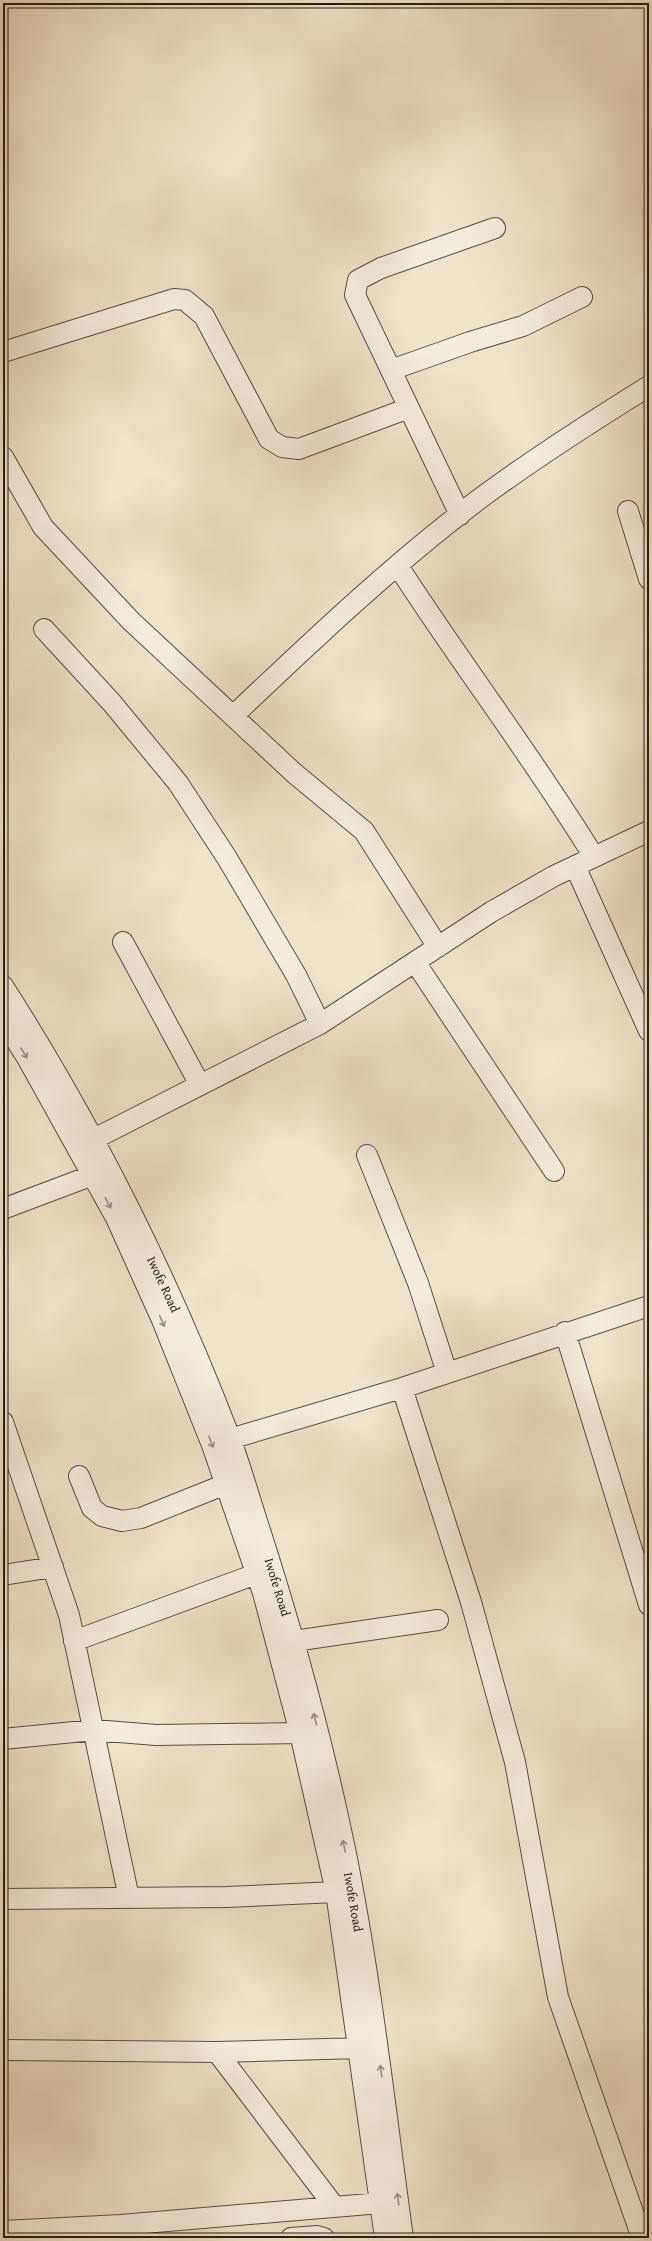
<svg xmlns="http://www.w3.org/2000/svg" width="652" height="2241" font-family="'Gentium Book Plus',serif">
<style>
.lines{fill:none;stroke-linecap:round;stroke-linejoin:round}
.minor-casing{stroke:#594e43;stroke-width:22}
.minor{stroke:#f5eddc;stroke-width:20}
.oneway{stroke:#988f83}
.labels{text-anchor:middle;stroke-width:4;stroke-linejoin:round;paint-order:stroke}
.street-label{font-size:13px;fill:#271c16;stroke:#f5eddc}
</style>
<rect width="100%" height="100%" fill="#efe3c9"/>
<filter id="stains"><feTurbulence type="fractalNoise" baseFrequency=".005" numOctaves="4"/><feColorMatrix values="0 0 0 0 .2 0 0 0 0 .09 0 0 0 0 .02 0 0 0 .5 -.17"/></filter>
<radialGradient id="worn" r=".72"><stop offset=".6" stop-color="#630" stop-opacity="0"/><stop offset="1" stop-color="#630" stop-opacity=".3"/></radialGradient>
<g class="lines">
<g class="minor-casing">
<path id="minor" d="M3,352L174,299L185,300L204,316L269,439L282,447L299,449L409,408
M391,370L470,342L523,326L582,297
M3,457L43,527L131,621L294,773L364,831L438,947
M628,511L649,579
M460,515L355,295L358,280L381,268L495,228
M398,566C461,664 533,757 594,857
M44,629L112,703L178,783L227,858L296,975L320,1024
M233,716C312,641 391,566 478,500C533,459 591,422 649,386
M575,866L649,1031
M123,942L200,1085
M415,962L554,1171
M3,986C94,1128 170,1281 230,1438C240,1465 248,1493 257,1521C292,1629 322,1738 345,1849C371,1977 385,2108 403,2238
M3,1020L26,1056L116,1218L162,1320L212,1445L263,1593L300,1733L336,1892L385,2238
M94,1139L320,1024L491,912L554,876L649,831
M367,1155L418,1283L447,1373
M3,1209L93,1175
M565,1332L649,1605
M402,1388L471,1602L515,1762L558,1997L642,2238
M3,1422L69,1615L129,1898
M230,1439L402,1388L649,1306
M79,1476L92,1508L102,1516L122,1521L141,1518L226,1484
M3,1575L53,1567
M74,1641L256,1574
M294,1641L438,1620
M3,1739L94,1730L156,1735L300,1733
M3,1899L227,1897L336,1892
M3,2050L217,2052L360,2048
M217,2052L334,2206
M3,2231L121,2225L381,2203
M291,2238L317,2236L324,2238"/>
</g>
<use href="#minor" class="minor"/>
</g>
<defs><path id="oneway-shaft" d="M-6 0H5M1.5-3L5.5 0L1.5 3" fill="none" stroke-width="1.6" stroke-linecap="round" stroke-linejoin="round"/></defs>
<g class="oneway">
<use href="#oneway-shaft" transform="translate(24 1053) rotate(58)"/>
<use href="#oneway-shaft" transform="translate(108 1203) rotate(62)"/>
<use href="#oneway-shaft" transform="translate(162 1321) rotate(67)"/>
<use href="#oneway-shaft" transform="translate(211 1442) rotate(69)"/>
<use href="#oneway-shaft" transform="translate(315 1719) rotate(-105)"/>
<use href="#oneway-shaft" transform="translate(344 1846) rotate(-102)"/>
<use href="#oneway-shaft" transform="translate(381 2071) rotate(-98)"/>
<use href="#oneway-shaft" transform="translate(398 2199) rotate(-98)"/>
</g>
<g class="labels">
<g class="street-label">
<text transform="translate(164 1284) rotate(65)" y="5">Iwofe Road</text>
<text transform="translate(278 1587) rotate(73)" y="5">Iwofe Road</text>
<text transform="translate(354 1902) rotate(80)" y="5">Iwofe Road</text>
</g>
</g>
<rect width="652" height="2241" fill="none" stroke="#efe3c9" stroke-width="16"/>
<rect x="4" y="4" width="644" height="2233" fill="none" stroke="#271c16" stroke-width="2"/>
<rect x="8" y="8" width="636" height="2225" fill="none" stroke="#271c16"/>
<rect width="100%" height="100%" filter="url(#stains)"/>
<rect width="100%" height="100%" fill="url(#worn)"/>
</svg>
